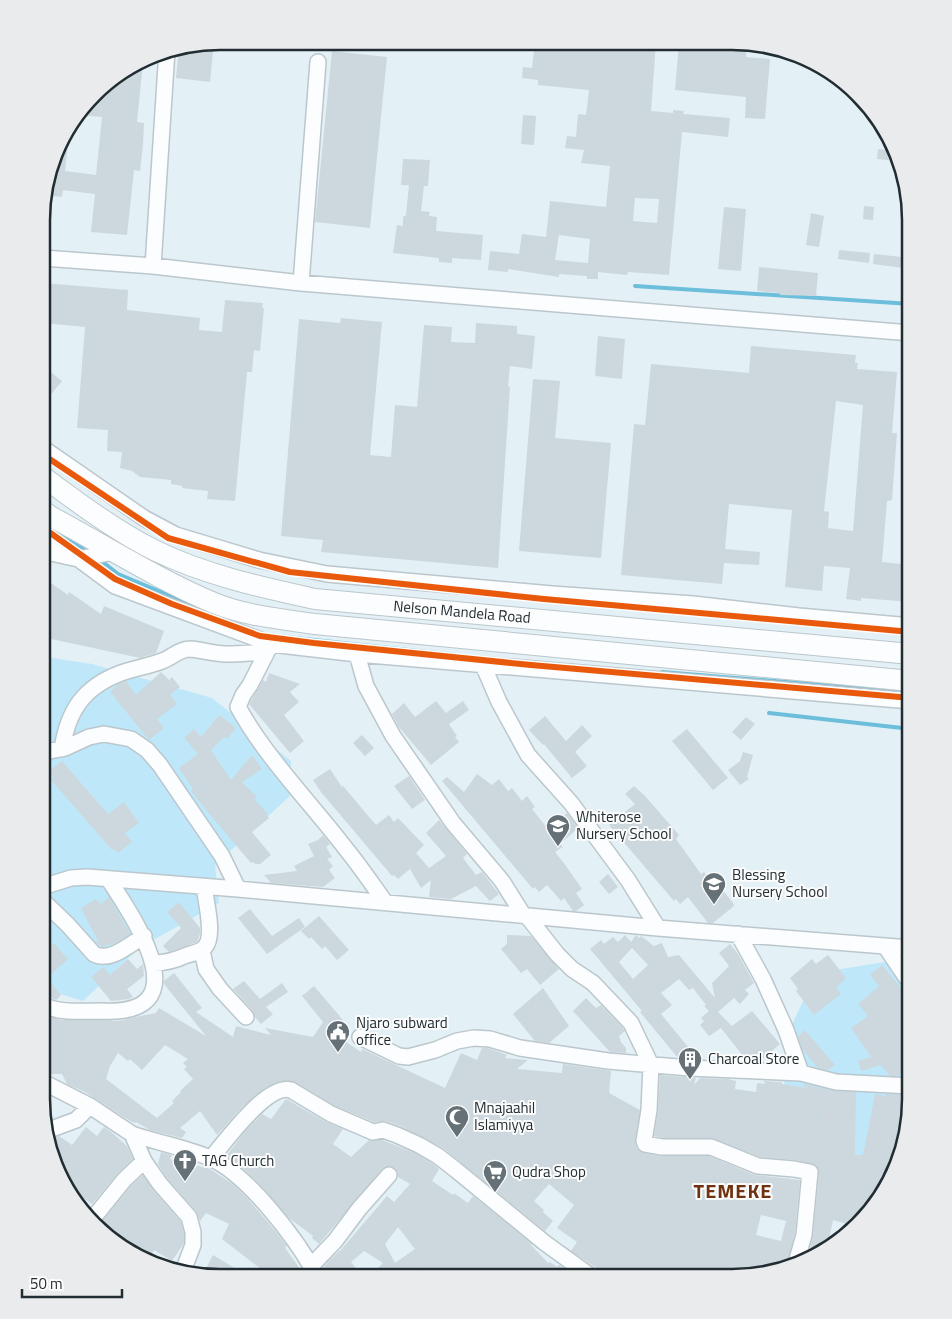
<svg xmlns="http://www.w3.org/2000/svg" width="952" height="1319" font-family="'Titillium Web',sans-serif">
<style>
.green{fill:#bee8fa}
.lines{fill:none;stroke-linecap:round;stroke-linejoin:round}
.stream{stroke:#6cbedb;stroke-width:4}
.building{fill:#ccd8dd;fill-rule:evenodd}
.minor-casing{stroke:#bbc7cc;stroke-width:18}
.major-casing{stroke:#bbc7cc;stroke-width:22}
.path{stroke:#d3d6d8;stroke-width:2.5;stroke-dasharray:2.5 2.5;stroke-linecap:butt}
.minor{stroke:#fbfdfe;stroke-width:15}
.major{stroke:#fbfdfe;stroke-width:20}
.cycleway-casing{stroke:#fcfcfc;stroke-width:9}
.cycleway{stroke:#e8590c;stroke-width:6}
.labels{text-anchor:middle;stroke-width:4;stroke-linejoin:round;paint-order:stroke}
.street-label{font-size:15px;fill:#212d32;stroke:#fcfcfc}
.poi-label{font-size:15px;fill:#212d32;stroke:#fcfcfc;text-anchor:start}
.district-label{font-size:20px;font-weight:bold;letter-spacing:1px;fill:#71320f;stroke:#fcfcfc}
.rim{fill:none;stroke:#212d32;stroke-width:2.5}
</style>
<rect width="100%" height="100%" fill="#e3f0f6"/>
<path class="green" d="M52,658L92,664L212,698L291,761L290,796L215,865L219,903L139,948L83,1001L41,988L42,662Z
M891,961H910V1111L888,1177L868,1171L791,1104L782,1076L789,1031L809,988L841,969Z"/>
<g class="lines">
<path class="stream" d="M635,286L911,304
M52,531L89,552
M99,559L118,574L221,617
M267,635L456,655
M662,672L911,692
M769,713L911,729"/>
</g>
<path class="building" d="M214,42L210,82L176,78L179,48Z
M535,42L656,43L651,111L673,113V110L684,111L683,114L730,118L728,137L682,132L669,275L628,272L627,275L598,272V279H587V276L559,274V277L508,269V272L488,270L490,251L519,254L522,234L546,237L550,201L606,207L610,166L581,163L584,150L565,148L567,136L576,137L578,114L586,115L589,90L538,85V80L522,78L523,67L532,68ZM635,198L659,199L657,223L633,221ZM559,235L590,239L588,263L555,260Z
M679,43H747L746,57L770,59L765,119L745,118L746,97L675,90Z
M332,51L387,57L370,228L315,222Z
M143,62L137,122L144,123L143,145L140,171L134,170L127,235L91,232L95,194L63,190L62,197L43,195L64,133L69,134L65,171L96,175L102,117L78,115L102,86Z
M523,115L536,116L534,145L521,144Z
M878,149L895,151L897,161L877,159Z
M403,159L430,160L428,186H424L421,211L430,212L429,216L437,217L436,231L483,235L481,260L452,258V263L439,262V258L393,253L397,225L403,226V217L406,215L409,185H401Z
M864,206L874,207L873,220L863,219Z
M724,207L746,209L741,271L718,269Z
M811,213L824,216L819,247L806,245Z
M839,250L870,253L869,263L838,259Z
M874,254L911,258V269L873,264Z
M759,267L818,273L816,296L780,295V293L757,291Z
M43,283L128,290L127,310L200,318L199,330L222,332L225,300L263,303L262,308H264L260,351L254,350L252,372H247L235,501L207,499L208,491L182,488V486L171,484V480L140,477L132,471L120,468L122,452L107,451L108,430L77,428L85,327L43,323Z
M341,318L382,322L370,455L391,457L395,405L417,407L424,325L452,327L451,342L475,343L476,323L517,326V334L535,336L532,369L510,366L508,386L510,387L498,568L321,552L323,540L281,536L299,319L340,323Z
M598,336L625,339L622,379L596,376L595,375Z
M751,346L856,355L855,363H858L857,369L897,372L892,433H897L892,500L887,501L882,562L911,565V602L861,598V601L846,599L850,568L824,566L822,591L785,587L792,510L729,504L725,549L760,552L759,565L724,563L722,584L621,575L634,424L645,425L651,364L749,373ZM836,401L863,405L853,531L828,528L829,512L824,511Z
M43,366L62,381L42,405V390Z
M533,379L560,381L555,438L611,443L601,558L519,551Z
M42,577L68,595L69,592L101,614L104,606L164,631L156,653L140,658L42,637Z
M161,672L169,680L172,677L180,687L170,695L177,704L157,719L164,728L149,740L110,692L118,684L126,681L136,695Z
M269,673L300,684L290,692L299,702L284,715L304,741L290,753L249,704L263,680L266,682Z
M436,701L446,713L463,701L469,710L449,724L457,736L455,737L459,742L431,765L399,727L392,714L404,703L415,717Z
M219,715L236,728L227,739L224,737L211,750L231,780L252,755L262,769L242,782L257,797L254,799L268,814L267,815L269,818L252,832L271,855L260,864H255L253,862L251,863L206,810L191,791L193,789L179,768L198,754L184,738L194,729L201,737Z
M545,716L566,741L582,725L592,736L575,752L587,766L572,778L544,744L543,745L529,730Z
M746,717L755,724L741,740L732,732Z
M687,729L728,778L713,790L672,741Z
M362,735L374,748L365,756L353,743Z
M743,752L753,755L747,777L749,779L740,785L728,770L740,761Z
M62,761L108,814L124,802L139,823L125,833L132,842L118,853L114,849L112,850L51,780L53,778L48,772Z
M330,769L342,787L343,786L376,825L389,815L394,822L398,818L424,845L416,853L429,868L446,856L426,833L439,820L467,854L463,858L476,875L482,872L499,894L490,901L476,886L451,899L429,897L431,880L421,888L410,869L398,879L394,875L392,876L321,792L313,780Z
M477,774L492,785L499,779L508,791L512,788L522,801L527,796L535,807L532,809L548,829L567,813L578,828L560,844L563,847L555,852L566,866L582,889L576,893L584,905L576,911H573L564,898L561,901L547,885L539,892L535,887L533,889L442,781L447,777L464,792Z
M409,776L425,800L412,809L394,786Z
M634,786L645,796L679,835L676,839L701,874L704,872L708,877L711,875L733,903L734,906L713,923H708L688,897L680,904L676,899L674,901L609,825L635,804L625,794Z
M323,835L330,844L326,847L332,857L327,859L333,866L329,870L335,878L323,887L271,883L264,875L297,871L294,866L314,856L308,844L318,840Z
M608,874L618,887L609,894L599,882Z
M109,897L130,934L115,943L102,947L96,942L98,941L81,908L96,899L101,904Z
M179,902L200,928V934L197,942L169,952L163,946L181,928L167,912Z
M250,909L272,936L299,918L305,927L267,954L238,918Z
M319,916L349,950L337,960L325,946L322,949L311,937L309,939L301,931Z
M507,935L531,936L559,969L540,985L527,969L521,973L501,949L507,944Z
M625,935L631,942L636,935L639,938L641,936L654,946L662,943L668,957L679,955L715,998L712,983L729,966L719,953L730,944L738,954L754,983L745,990L749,994L740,1004L734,998L718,1012L732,1026L752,1011L780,1044L759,1062L747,1061L721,1028L709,1036L700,1025L704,1021L701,1018L709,1011L704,1006L706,1005L693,988L689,990L679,979L661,993L672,1005L661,1014L698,1059L678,1058L640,1012L642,1011L590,949L601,940L604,944L613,937L618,942ZM632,948L648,965L633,979L619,962Z
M54,943L68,959L47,978L61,995L56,1000L41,993L42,953Z
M828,955L846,978L836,988L841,994L814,1015L796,991L798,989L790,978L812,959L816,964Z
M128,959L137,969L143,964L144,976L127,989L133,997L129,999L111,1001L91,977L103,967L110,975Z
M882,965L910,999V1021L903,1026L910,1035V1065L898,1076H890L881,1065L861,1071L858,1061L871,1057L851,1028L868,1016L858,1004L879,986L870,975Z
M174,973L202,1008L196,1012L233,1037L236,1026L271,1035L265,1028L313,1037L323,1022L302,996L314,986L343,1020L330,1031L361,1052L362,1049L445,1088L461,1053L477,1060L482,1048H488L507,1055L505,1058L528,1060L517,1069L562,1073L563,1064L611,1071L609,1093L640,1110L635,1140L636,1147L639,1151L662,1156H709L755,1175L800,1180L795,1233L787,1265L732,1278L601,1277L598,1269L571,1251L577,1242L557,1228L574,1205L549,1184L534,1201L544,1210L543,1212L553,1221L545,1231L443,1148L400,1126L386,1121L374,1122L335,1106L295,1082L281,1081L265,1088L241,1108L217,1135L200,1111L180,1128L186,1132L182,1138L150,1130L136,1122L135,1123L130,1121L85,1092L67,1084L62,1074H48L41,1072V1014L62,1020L113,1019L111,1021L126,1020L125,1019L156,1013L159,1008L206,1036L164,984V981ZM165,1045L188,1059L183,1063L187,1067L184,1069L193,1079L180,1091L181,1092L172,1101L174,1103L157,1118L106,1079L110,1066L118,1053L128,1061L130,1059L142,1070ZM761,1215L786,1221L781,1241L756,1235Z
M244,981L260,999L282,983L288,992L266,1007L273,1014L261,1024L255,1017L253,1011L233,989Z
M543,988L569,1026L549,1043L535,1041L513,1014Z
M586,998L596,1008L601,1005L623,1028L625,1031L619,1036L621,1042L626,1048V1053L610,1052L573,1011Z
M805,1030L835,1065L828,1070L818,1068L803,1050L798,1036Z
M660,1075L696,1078L694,1085L700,1078L728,1079L736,1081L735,1089L756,1092L757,1083L766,1084L763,1081L782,1082V1084L806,1088L803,1084L834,1091L856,1092L855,1155H863L875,1094L885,1096V1094L905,1095L903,1110L910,1108V1111L881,1197L875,1198V1203L872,1205H868L865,1212L853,1222L848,1220L847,1224L833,1220L828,1244L811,1259L807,1260L813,1236L819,1173L816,1165L796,1160L760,1157L711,1138H663L654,1136L658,1111Z
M286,1099L326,1122L343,1129L333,1144L351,1157L369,1140H382L415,1153L433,1164L439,1169L432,1181L453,1195L454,1193L468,1203L473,1196L532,1244L531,1245L548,1263L550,1262L557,1267L559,1265L576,1277H423V1273L419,1267L409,1277H369L383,1263L364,1251L351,1262L363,1277H329L322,1268L339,1251H340L387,1196L394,1202L410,1184L398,1177V1172L395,1168L390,1166L383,1168L319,1244L312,1238L313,1236L289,1218L262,1187L246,1171L226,1156L244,1133L262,1114L271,1119ZM398,1227L415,1249L395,1263L385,1244Z
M86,1127L97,1136L104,1127L110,1131L127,1146L133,1159L117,1174L92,1204L70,1189L60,1178L51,1142L54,1138L59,1136L72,1145Z
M161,1152L172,1155L170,1159L210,1169L234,1185L248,1199L277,1233L287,1246L285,1248L306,1277L256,1276L261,1269L222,1239L229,1224L206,1213L200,1221L196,1211L167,1178L158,1164Z
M143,1175L153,1190L181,1222L184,1233V1243L172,1261L154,1250L149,1258L121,1247L100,1224L131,1186Z
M213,1255L248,1276H202Z"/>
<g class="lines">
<g class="minor-casing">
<path id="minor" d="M43,258L153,266L301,283L911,333
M153,266L167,50
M301,283L318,62
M42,446L47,451L144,518L176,535L259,560L327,574L552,594L693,604L799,616L911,626
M42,532L115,586L271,644L357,654L911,701
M42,551L78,559L114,552
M271,644L250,685L243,695L238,707C267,759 310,802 346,849C360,866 372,884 385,902
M357,654L366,686L393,736L453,823L502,881L524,916
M483,665L499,702L528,755L571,803L628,880L658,928
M62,749C68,710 84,687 121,673C135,668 149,666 162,661C171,658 179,649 190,649C201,650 212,653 224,654C238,654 252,653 266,652
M42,755L45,752L65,748L89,737L104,734L131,739L147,750L160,765L222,856L238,889
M42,887L71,878L87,877L238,889L658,928L910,948
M42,900L68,925L94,954C110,963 130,944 144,936
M527,916L557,954L572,969L593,983L631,1023L651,1065L649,1110L644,1141L645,1144L662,1147H711L758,1166L794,1169L810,1172L804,1235L796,1263
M738,934L763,979L786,1030L801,1073
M885,946L910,983
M202,950L206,969L220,989L246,1017
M154,963C166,963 176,960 187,955C193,953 201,952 205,947C215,936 206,902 204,887
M41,1004C59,1014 83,1011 102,1011C201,1016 135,920 109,880
M360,1037L399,1056L408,1057L435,1050L457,1041L474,1038L490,1039L520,1048L608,1061L689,1068L801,1073L836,1082L910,1086
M41,1081L90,1106L132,1134L144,1161L160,1184L189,1217L193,1232V1245L183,1271
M49,1130L76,1120L90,1106
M132,1134C158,1143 185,1147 210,1158C247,1174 298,1240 317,1277
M211,1158C226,1141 267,1083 291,1090L331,1114L373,1132L383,1130L397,1135L419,1145L438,1156L456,1170L545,1243L592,1277
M94,1217L124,1180L144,1161
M311,1266L335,1241L359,1209L389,1175"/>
</g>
<g class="major-casing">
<path id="major" d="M42,476C77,502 116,531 154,550C205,575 260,587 315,599L911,654
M42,510L50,516C104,545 157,579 214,603C246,616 281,619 315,624L911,681"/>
</g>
<path class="path" d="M906,1099L904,1109L908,1119
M821,1164L834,1096"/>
<use href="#minor" class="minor"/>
<use href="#major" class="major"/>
<g class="cycleway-casing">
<path id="cycleway" d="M42,454L168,538L290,572L544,599L911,632
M42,527L115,579L172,604L260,636L314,643L531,665L911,698"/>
</g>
<use href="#cycleway" class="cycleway"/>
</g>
<defs>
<g id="school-pin" transform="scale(1.25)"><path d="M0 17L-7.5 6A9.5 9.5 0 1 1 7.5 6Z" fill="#657177" stroke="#fcfcfc"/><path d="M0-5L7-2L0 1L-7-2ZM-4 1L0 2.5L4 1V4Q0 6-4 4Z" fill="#fff"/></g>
<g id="civic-pin" transform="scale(1.25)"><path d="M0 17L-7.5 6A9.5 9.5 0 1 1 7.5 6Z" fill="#657177" stroke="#fcfcfc"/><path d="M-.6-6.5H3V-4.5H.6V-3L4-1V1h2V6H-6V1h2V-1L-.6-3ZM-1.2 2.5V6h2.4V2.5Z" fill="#fff"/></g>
<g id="building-pin" transform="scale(1.25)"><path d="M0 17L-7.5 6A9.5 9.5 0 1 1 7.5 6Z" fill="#657177" stroke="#fcfcfc"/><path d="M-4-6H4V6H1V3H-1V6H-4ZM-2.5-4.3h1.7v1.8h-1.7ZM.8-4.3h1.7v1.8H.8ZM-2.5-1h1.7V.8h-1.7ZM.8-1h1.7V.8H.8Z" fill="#fff"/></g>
<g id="mosque-pin" transform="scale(1.25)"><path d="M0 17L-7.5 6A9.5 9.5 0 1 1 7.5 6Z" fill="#657177" stroke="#fcfcfc"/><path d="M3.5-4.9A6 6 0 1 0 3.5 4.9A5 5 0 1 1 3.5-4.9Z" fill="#fff"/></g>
<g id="church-pin" transform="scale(1.25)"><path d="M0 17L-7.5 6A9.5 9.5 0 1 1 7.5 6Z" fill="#657177" stroke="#fcfcfc"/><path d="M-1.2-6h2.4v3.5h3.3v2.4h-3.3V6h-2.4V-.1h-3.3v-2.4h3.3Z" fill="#fff"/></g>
<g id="supermarket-pin" transform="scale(1.25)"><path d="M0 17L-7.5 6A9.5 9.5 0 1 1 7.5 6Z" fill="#657177" stroke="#fcfcfc"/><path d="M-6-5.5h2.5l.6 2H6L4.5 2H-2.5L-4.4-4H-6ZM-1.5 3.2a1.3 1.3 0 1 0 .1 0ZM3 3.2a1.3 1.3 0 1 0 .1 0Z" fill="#fff"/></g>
</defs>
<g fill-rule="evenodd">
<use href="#school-pin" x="558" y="826"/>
<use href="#school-pin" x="714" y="884"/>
<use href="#civic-pin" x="338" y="1032"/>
<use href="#building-pin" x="690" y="1059"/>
<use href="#mosque-pin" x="457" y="1117"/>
<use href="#church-pin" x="185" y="1161"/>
<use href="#supermarket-pin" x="495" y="1172"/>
</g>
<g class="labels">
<g class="street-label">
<text transform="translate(462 612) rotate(5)" y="5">Nelson Mandela Road</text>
</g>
<g class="poi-label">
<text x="576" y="822">Whiterose<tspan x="576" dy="17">Nursery School</tspan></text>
<text x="732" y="880">Blessing<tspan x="732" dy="17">Nursery School</tspan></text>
<text x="356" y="1028">Njaro subward<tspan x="356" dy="17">office</tspan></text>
<text x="708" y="1064">Charcoal Store</text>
<text x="474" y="1113">Mnajaahil<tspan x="474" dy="17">Islamiyya</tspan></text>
<text x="202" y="1166">TAG Church</text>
<text x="512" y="1177">Qudra Shop</text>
</g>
<g class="district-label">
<text x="733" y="1198">TEMEKE</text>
</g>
</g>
<path d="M0 0H952V1319H0ZM220 50H732A170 170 0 0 1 902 220V1099A170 170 0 0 1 732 1269H220A170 170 0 0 1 50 1099V220A170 170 0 0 1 220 50Z" fill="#eaebec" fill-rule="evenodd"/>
<path class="rim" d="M220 50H732A170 170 0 0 1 902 220V1099A170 170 0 0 1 732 1269H220A170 170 0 0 1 50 1099V220A170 170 0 0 1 220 50Z"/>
<path d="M22 1289v8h100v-8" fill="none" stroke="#212d32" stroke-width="2.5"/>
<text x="30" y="1289" font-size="15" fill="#212d32" stroke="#fcfcfc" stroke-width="4" paint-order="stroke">50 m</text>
</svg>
